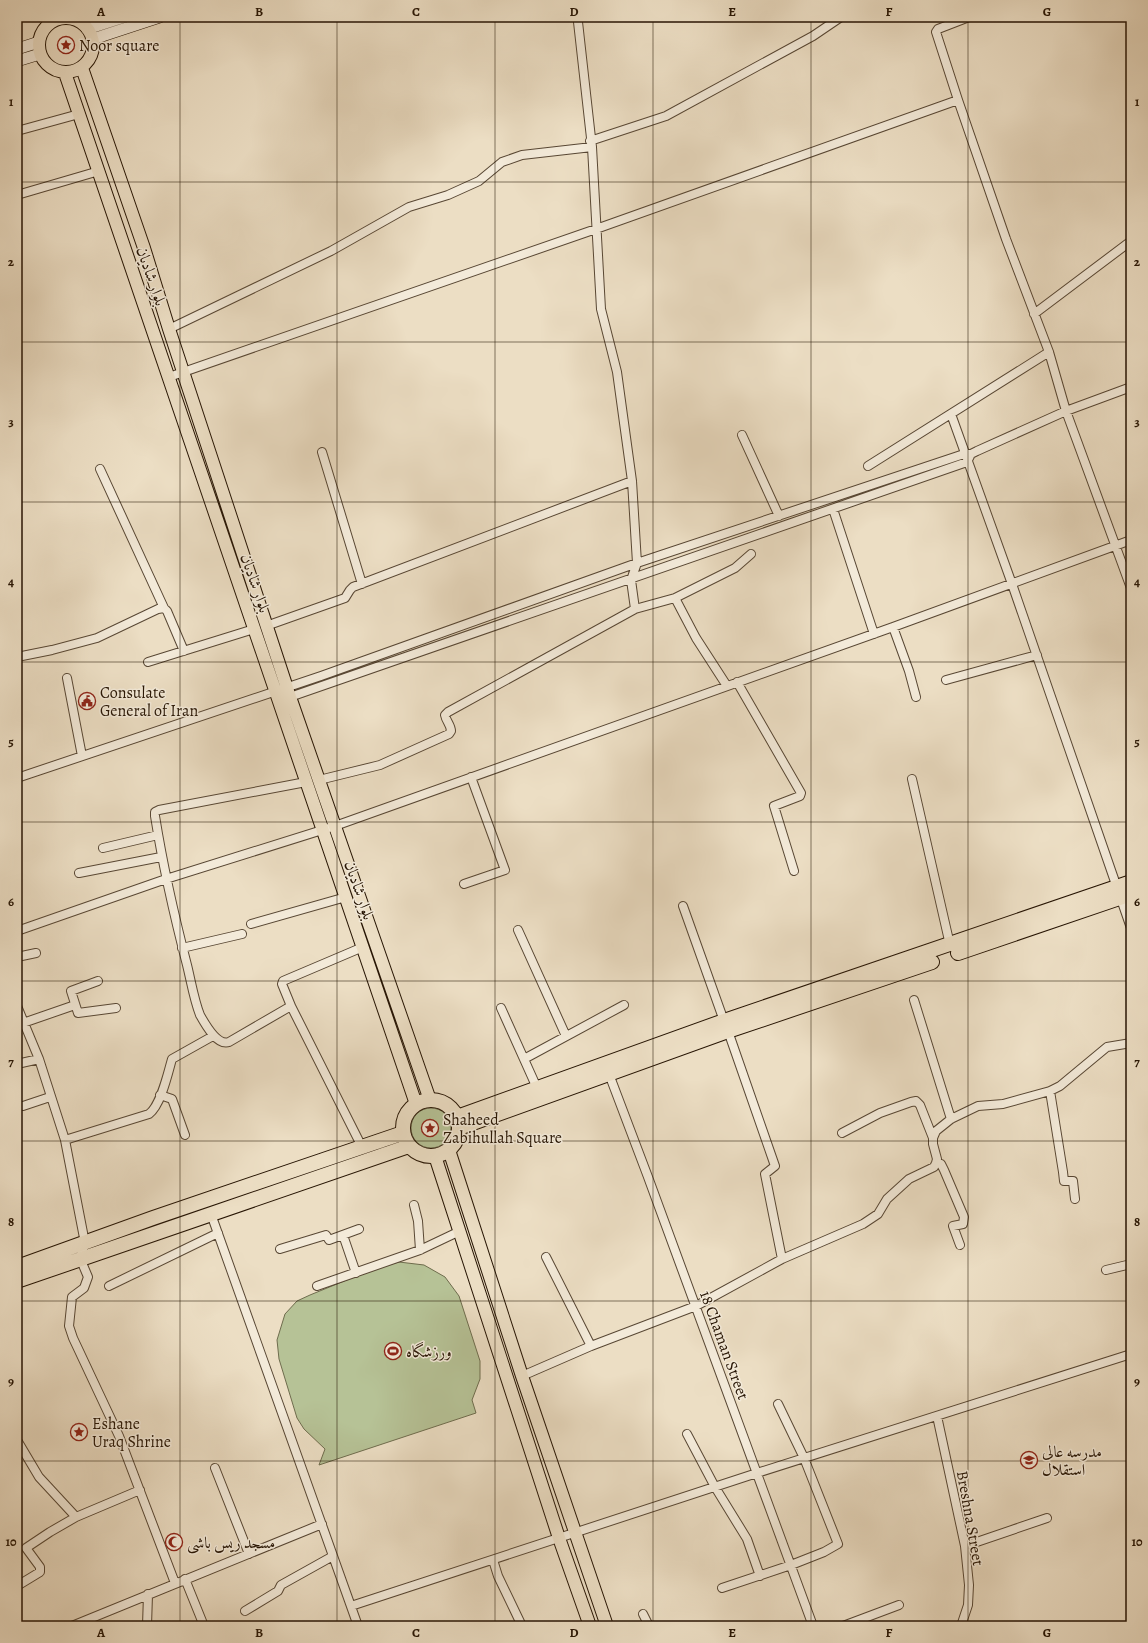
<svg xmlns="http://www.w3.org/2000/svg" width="1148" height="1643" font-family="Alegreya,Amiri,serif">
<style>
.grass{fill:#b6c296;stroke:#6e6c4d}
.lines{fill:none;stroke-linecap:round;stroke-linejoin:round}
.street-casing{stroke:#584734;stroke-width:10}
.secondary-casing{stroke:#271504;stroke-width:12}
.primary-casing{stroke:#271504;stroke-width:14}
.highway-casing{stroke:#271504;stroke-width:16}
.street{stroke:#f3ead9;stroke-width:8}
.secondary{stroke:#f3ead9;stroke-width:11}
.primary{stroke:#ecdec4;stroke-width:12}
.highway{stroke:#ecdec4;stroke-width:14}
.grid{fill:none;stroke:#271504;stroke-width:1;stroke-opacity:0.55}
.labels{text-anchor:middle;stroke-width:3;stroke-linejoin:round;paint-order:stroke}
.poi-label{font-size:16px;fill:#271504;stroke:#f3ead9;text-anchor:start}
.street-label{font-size:16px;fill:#271504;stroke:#f3ead9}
.neatline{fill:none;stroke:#271504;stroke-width:1.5}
.grid-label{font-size:13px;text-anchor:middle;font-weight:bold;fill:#271504}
</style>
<rect width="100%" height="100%" fill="#ecdec4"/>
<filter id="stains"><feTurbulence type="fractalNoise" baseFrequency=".005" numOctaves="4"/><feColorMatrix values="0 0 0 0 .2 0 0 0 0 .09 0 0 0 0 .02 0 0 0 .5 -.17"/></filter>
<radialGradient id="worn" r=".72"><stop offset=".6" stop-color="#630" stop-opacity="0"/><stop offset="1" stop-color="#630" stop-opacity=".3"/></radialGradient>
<path class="grass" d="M411 1128a20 20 0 1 1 40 0a20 20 0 1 1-40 0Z
M399,1262L424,1265L445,1277L459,1296L480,1361V1379L472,1400L476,1413L319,1465L325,1449L304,1429L297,1418L279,1359L277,1340L285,1314L297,1301L310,1295L376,1268Z"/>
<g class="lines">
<g class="street-casing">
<path id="street" d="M969,17L938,29L936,32L958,100L1006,239L1049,352L1066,411L1131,588
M17,131L79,114
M590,141L666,116L813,36L841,17
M17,195L99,171
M1034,314L1131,241
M169,329L331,251L409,207L448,195L479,181L502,162L522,155L592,147
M169,377L596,229L958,100
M951,414L1012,584L1131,928
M742,435L779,516
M322,452L362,584
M868,466L1049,352
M100,469L164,608
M833,509L874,634
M675,598L735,568L751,554
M635,609L675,598L696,638L727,686
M266,626L345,598L350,590L353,587L632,481
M893,627L909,671L916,697
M17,657L52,650L97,638L158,609L164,608L167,611L184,651
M148,662L254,629
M67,678L82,756
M946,680L1037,655
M737,682L801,793L800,796L774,806L794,871
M290,697L967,462L971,454L977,451L1066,411L1131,387
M17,778L321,676L637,563L964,454H971
M912,779L950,945
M319,780L380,765L449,734L451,731C451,725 446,721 445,715L448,712L635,609L631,580L637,563L632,481L617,372L601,309L592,147L578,22V17
M306,782L159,810L155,812V816C163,866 174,915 187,965C191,981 194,1000 200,1015C205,1024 217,1046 229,1042L291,1006L362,1147
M103,848L158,835
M79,873L161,857
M464,884L505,870L471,777
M683,906L724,1021
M251,924L346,897
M518,930L566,1036
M17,931L166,879L335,826L893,627L1131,540
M182,948L242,934
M17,957L36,953
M98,981L71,991L78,1013L116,1008
M914,1000L951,1119
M17,1006L39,1059L65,1140L85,1243L80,1258L88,1277L84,1288L72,1297L69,1326L73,1338L119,1436L175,1583
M291,1006L282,984L283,981L363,947
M501,1008L537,1088
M23,1023L75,1005
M728,1031L775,1166L765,1174L782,1259
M524,1059L624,1005
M17,1064L39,1059
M609,1074L648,1177L813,1626
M1050,1091L1063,1172L1064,1181H1073L1075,1199
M160,1095L172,1099L185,1135
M23,1106L50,1097
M842,1133L880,1113L911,1102L916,1101L920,1105L933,1138
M65,1140L149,1114C161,1105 168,1073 172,1059L213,1036
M936,1163L941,1164L944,1170L964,1217L963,1224L953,1226L960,1245
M414,1205L418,1221L420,1250
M211,1214L358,1626
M343,1235L356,1273
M280,1249L326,1235L329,1240L359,1229
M546,1257L591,1346
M1106,1270L1131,1264
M109,1286L218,1233
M317,1286L420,1250L460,1231
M522,1376L591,1346L696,1306L782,1259L863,1224L878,1214L887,1199L909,1179L934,1167L936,1163L937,1159L933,1144V1138L936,1131L951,1119L978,1106L1003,1104L1050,1091L1060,1086L1107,1047L1131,1043
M937,1416L965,1546L969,1585L968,1605L961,1626
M687,1434L715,1487L747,1539L760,1576
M17,1440L39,1477L76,1517L140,1490
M215,1468L249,1554
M965,1546L1047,1518
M493,1560L498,1576L522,1626
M185,1579L204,1626
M17,1586L40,1572V1567L26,1548L50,1532L76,1517
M722,1588L791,1565L824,1552L838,1544L804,1458L778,1404
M351,1606L757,1473L1131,1354
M245,1611L278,1591L281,1585L333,1556
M643,1614L649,1626
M72,1626L322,1524
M147,1626L148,1594
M843,1626L899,1605"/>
</g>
<g class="secondary-casing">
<path id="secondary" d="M87,29L124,17
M93,39L160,17
M17,49L39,42
M17,61L40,54"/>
</g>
<g class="primary-casing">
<path id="primary" d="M39 45a27 27 0 1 1 54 0a27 27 0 1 1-54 0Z
M82,68L144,248L169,329L290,697L430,1100
M65,73L416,1104
M449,1150L522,1376L607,1626
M435,1156L559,1538L590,1626"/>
</g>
<g class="highway-casing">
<path id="highway" d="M958,953L1131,894
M403 1128a28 28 0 1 1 56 0a28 28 0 1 1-56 0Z
M457,1117L724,1021L1131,882
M459,1128L728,1031L932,962
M17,1267L153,1218L403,1133
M17,1281L409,1146"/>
</g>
<use href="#street" class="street"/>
<use href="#secondary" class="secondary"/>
<use href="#primary" class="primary"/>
<use href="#highway" class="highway"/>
</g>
<path class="grid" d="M180,17V1626M337,17V1626M495,17V1626M653,17V1626M811,17V1626M968,17V1626M17,182H1131M17,342H1131M17,502H1131M17,662H1131M17,822H1131M17,981H1131M17,1141H1131M17,1301H1131M17,1461H1131"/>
<defs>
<g id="sight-ring" transform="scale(0.9)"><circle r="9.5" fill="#f3ead9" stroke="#8f2418" stroke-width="1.5"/><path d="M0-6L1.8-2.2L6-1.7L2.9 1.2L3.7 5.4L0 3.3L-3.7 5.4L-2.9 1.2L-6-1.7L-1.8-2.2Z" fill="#8f2418"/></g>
<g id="civic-ring" transform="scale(0.9)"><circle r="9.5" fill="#f3ead9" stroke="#8f2418" stroke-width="1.5"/><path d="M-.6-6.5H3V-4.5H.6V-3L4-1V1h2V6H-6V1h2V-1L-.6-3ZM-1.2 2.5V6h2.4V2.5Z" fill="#8f2418"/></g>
<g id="stadium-ring" transform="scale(0.9)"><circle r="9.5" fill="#f3ead9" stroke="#8f2418" stroke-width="1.5"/><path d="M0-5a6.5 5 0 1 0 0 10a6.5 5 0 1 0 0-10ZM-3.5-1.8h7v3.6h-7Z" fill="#8f2418"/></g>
<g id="school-ring" transform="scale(0.9)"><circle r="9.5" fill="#f3ead9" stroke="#8f2418" stroke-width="1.5"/><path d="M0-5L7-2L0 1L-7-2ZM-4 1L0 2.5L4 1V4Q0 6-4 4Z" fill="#8f2418"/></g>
<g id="mosque-ring" transform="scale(0.9)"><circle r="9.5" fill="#f3ead9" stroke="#8f2418" stroke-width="1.5"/><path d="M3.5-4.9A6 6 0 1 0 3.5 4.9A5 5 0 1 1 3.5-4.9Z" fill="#8f2418"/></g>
</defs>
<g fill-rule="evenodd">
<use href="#sight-ring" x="66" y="45"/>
<use href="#civic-ring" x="87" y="701"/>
<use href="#sight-ring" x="430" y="1128"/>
<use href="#stadium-ring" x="393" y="1351"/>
<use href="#sight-ring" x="79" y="1432"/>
<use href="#school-ring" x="1029" y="1460"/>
<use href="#mosque-ring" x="174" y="1542"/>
</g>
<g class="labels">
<g class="poi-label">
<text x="79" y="51">Noor square</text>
<text x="100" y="698">Consulate<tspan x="100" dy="18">General of Iran</tspan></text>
<text x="443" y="1125">Shaheed<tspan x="443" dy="18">Zabihullah Square</tspan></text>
<text x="406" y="1357">ورزشگاه</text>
<text x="92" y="1429">Eshane<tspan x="92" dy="18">Uraq Shrine</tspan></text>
<text x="1042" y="1457">مدرسه عالی<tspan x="1042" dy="18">استقلال</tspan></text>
<text x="187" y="1548">مسجد ریس باشی</text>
</g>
<g class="street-label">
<text transform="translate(152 276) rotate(71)" y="6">بلوار شادیان</text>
<text transform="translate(256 583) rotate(71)" y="6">بلوار شادیان</text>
<text transform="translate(360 890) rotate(71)" y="6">بلوار شادیان</text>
<text transform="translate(725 1345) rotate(70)" y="6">18 Chaman Street</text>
<text transform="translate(971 1518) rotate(80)" y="6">Breshna Street</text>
</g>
</g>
<rect width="1148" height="1643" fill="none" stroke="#ecdec4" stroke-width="44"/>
<rect x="22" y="22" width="1104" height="1599" class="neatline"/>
<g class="grid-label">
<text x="101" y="16">A</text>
<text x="259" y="16">B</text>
<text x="416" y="16">C</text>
<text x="574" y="16">D</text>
<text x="732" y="16">E</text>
<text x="889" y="16">F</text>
<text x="1047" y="16">G</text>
<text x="11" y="106">1</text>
<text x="1137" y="106">1</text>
<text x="11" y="266">2</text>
<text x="1137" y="266">2</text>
<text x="11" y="426">3</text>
<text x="1137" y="426">3</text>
<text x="11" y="586">4</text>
<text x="1137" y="586">4</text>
<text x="11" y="746">5</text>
<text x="1137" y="746">5</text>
<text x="11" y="906">6</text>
<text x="1137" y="906">6</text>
<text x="11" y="1066">7</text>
<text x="1137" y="1066">7</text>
<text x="11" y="1226">8</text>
<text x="1137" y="1226">8</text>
<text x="11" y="1386">9</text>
<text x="1137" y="1386">9</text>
<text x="11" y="1546">10</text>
<text x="1137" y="1546">10</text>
<text x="101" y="1637">A</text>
<text x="259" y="1637">B</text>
<text x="416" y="1637">C</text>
<text x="574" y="1637">D</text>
<text x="732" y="1637">E</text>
<text x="889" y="1637">F</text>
<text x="1047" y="1637">G</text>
</g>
<rect width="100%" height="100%" filter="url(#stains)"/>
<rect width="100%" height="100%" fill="url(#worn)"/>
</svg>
